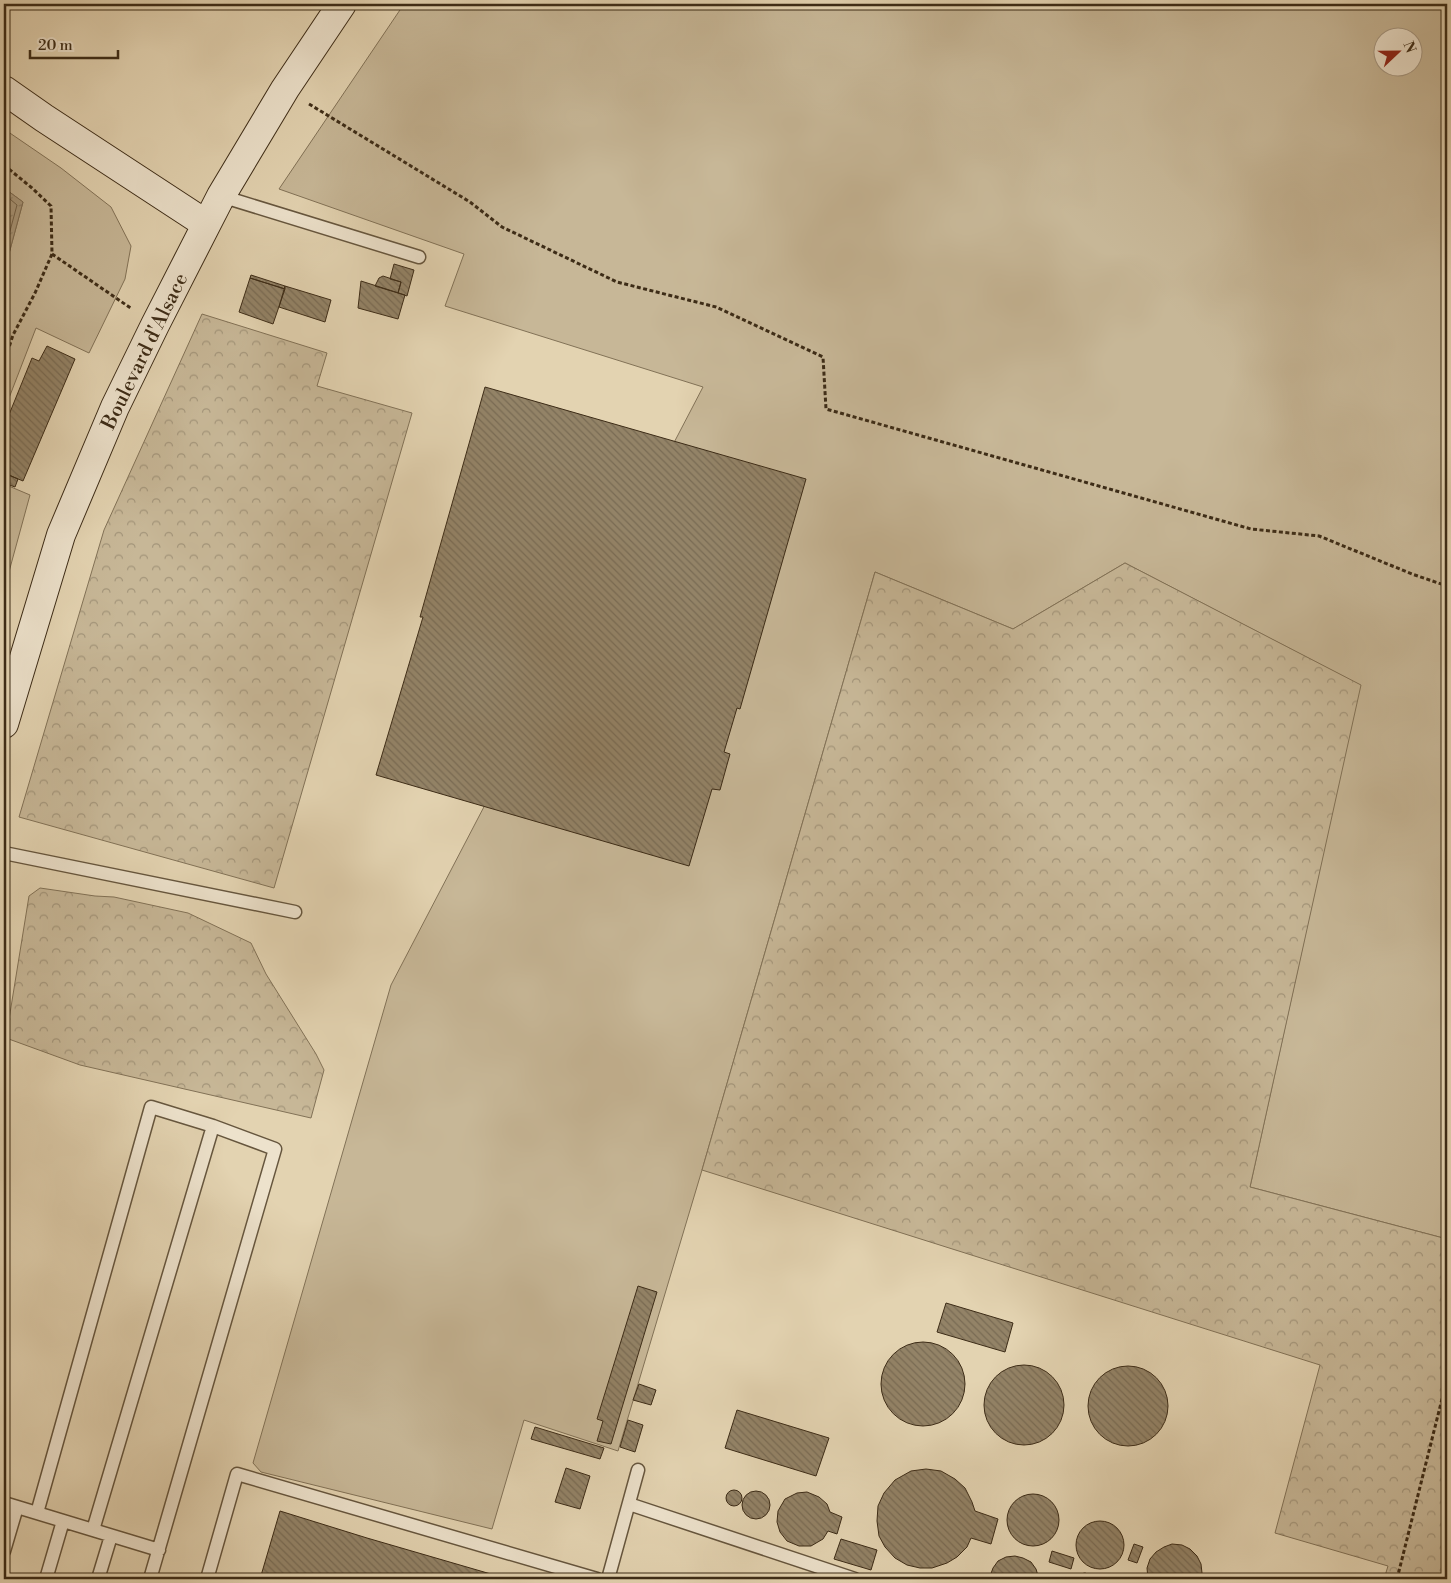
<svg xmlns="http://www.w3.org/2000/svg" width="1451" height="1583" font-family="'Libre Bodoni',serif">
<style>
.grass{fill:#c7b797;stroke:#827257;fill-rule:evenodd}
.forest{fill:url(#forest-crowns);stroke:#827257}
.water{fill:url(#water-ripples);stroke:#7f6e54}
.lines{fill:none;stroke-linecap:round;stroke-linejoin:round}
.shore{stroke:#74634a;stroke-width:1}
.building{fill:url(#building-back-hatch);stroke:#3d2c17}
.lane-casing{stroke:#66563e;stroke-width:15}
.secondary-casing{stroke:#3d2c17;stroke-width:30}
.path{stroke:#3d2c17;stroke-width:3;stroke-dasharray:4 2.5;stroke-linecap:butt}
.lane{stroke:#ede2cc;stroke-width:12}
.secondary{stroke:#ede2cc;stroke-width:28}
.labels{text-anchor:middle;stroke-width:4;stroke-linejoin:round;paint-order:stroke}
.street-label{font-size:20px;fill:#3d2c17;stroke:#ede2cc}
</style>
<defs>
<pattern id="forest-crowns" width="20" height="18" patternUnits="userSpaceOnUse" patternTransform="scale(1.25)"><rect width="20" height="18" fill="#c7b797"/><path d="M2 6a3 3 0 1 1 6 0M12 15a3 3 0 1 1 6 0" fill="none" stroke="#a3957a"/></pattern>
<pattern id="water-ripples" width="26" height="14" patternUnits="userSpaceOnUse" patternTransform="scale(1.25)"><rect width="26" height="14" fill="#ab9a7d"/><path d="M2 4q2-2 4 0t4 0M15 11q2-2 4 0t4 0" fill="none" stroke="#8c7e65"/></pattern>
<pattern id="building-back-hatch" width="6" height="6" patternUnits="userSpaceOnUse" patternTransform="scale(1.25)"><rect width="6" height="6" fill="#938367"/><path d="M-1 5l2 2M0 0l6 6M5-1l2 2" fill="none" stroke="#796b54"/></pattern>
</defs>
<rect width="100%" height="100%" fill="#e3d3b1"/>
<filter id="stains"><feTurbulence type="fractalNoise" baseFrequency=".004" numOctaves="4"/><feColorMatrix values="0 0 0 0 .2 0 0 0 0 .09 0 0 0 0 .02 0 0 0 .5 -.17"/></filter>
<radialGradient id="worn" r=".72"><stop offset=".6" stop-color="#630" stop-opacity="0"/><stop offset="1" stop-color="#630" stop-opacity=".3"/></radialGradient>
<path class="grass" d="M404,4H1447V1239L1250,1187L1360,685L1125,563L1013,629L875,572L702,1170L618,1451L524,1420L492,1529L261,1472L253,1463L391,985L703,387L445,306L464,254L279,189ZM1384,38H1414V68H1384Z
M4,129L61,168L111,207L131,246L125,279L89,353L36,328L4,411V272L23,202L4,188Z
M4,484L30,495L4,590Z"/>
<path class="forest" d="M202,314L327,353L317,386L412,413L274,888L19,817L104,530Z
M1125,563L1361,685L1250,1187L1447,1239V1579H1384L1388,1566L1275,1533L1320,1365L702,1170L875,572L1013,629Z
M40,888L95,896L114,897L188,913L251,943L266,974L316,1054L324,1070L311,1118L80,1065L6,1038L29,896Z"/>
<path class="water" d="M4,188L23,202L4,272Z"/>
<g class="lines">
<path class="shore" d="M4,194L17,205L4,253"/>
</g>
<path class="building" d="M394,264L414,270L407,296L398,293L401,282L390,279Z
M251,275L285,286V289L250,278Z
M383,276L401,282L398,293L375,286L379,278Z
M250,278L285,289L273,324L239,312Z
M361,281L405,295L398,319L358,308Z
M285,286L331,300L325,322L279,307Z
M47,346L75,359L23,481L4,473V427L32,358L39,361Z
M485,387L806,479L740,709L737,708L724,752L730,754L720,790L712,789L689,866L376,775L423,617H420Z
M4,473L18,479L15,487L4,483Z
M638,1286L657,1292L611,1444L597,1441L603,1421L597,1419Z
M946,1303L1013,1323L1005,1352L937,1332Z
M881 1384a42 42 0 1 1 84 0a42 42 0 1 1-84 0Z
M984 1405a40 40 0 1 1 80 0a40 40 0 1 1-80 0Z
M1088 1406a40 40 0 1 1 80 0a40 40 0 1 1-80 0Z
M639,1384L656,1390L651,1405L633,1400Z
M737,1410L829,1438L816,1476L725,1448Z
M628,1420L643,1425L635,1452L620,1447Z
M535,1427L604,1448L600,1459L531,1439Z
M566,1468L590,1476L580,1509L555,1502Z
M926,1469L941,1471L955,1479L965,1488L972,1502L975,1511L998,1519L991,1544L971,1538L967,1547L957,1557L947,1563L932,1568H920L907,1565L895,1558L885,1547L879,1536L877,1521L878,1506L884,1493L895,1480L911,1471Z
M726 1498a8 8 0 1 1 16 0a8 8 0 1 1-16 0Z
M742 1505a14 14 0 1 1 28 0a14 14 0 1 1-28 0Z
M807,1492L819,1497L827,1504L830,1512L842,1517L837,1534L828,1531L823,1539L811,1546H799L787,1541L780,1532L777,1522L778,1511L785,1499L797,1493Z
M1007 1520a26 26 0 1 1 52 0a26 26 0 1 1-52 0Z
M280,1511L367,1538L508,1579H260Z
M1076 1545a24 24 0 1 1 48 0a24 24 0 1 1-48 0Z
M841,1539L877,1550L871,1570L834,1559Z
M1134,1544L1143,1547L1137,1563L1128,1560Z
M1172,1544L1182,1545L1190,1549L1197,1556L1201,1564L1202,1573L1201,1579H1148L1147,1568L1150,1559L1156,1552L1164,1547Z
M1052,1551L1074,1558L1071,1569L1049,1562Z
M1015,1556L1023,1558L1031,1562L1036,1569L1039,1579H989L993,1568L998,1561L1006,1557Z
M1085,1573L1094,1576L1099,1579H1066L1075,1575Z
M1144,1576L1148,1577V1579H1137V1577Z"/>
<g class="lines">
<g class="lane-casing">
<path id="lane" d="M221,196L419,257
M4,853L295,912
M4,1503L159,1550
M629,1504L855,1579
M37,1513L151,1107L213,1126L275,1149L150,1579
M93,1530L213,1126
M4,1551L17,1507
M46,1579L63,1521
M98,1579L111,1536
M207,1579L237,1474L597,1579
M608,1579L638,1470"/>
</g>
<g class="secondary-casing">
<path id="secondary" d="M4,90L44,118L206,224
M4,724L61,535L115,407L155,325L221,196L285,89L342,4"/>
</g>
<path class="path" d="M309,104L470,202L502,227L617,282L716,307L823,357L826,409L1251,529L1319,536L1412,574L1447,586
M4,165L32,188L51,206L52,254L35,293L13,335L4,363
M52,254L132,309
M1397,1579L1447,1379"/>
<use href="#lane" class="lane"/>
<use href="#secondary" class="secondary"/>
</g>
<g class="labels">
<g class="street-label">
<text transform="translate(144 351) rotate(-64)" y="7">Boulevard d'Alsace</text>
</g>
</g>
<rect width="1451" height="1583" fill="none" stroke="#e3d3b1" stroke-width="20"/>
<rect x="5" y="5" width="1441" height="1573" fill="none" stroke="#3d2c17" stroke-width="2.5"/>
<rect x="10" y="10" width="1431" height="1563" fill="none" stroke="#3d2c17"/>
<g transform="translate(1398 52) rotate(68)"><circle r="24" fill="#ede2cc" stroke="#a79984"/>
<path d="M0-4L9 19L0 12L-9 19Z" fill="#8f2418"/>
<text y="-8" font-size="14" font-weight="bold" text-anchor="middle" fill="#3d2c17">N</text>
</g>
<path d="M30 50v8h88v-8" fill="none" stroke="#3d2c17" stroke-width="2.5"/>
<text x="38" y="50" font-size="15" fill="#3d2c17" stroke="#ede2cc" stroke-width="4" paint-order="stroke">20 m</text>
<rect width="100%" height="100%" filter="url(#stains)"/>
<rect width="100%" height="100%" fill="url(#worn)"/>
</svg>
